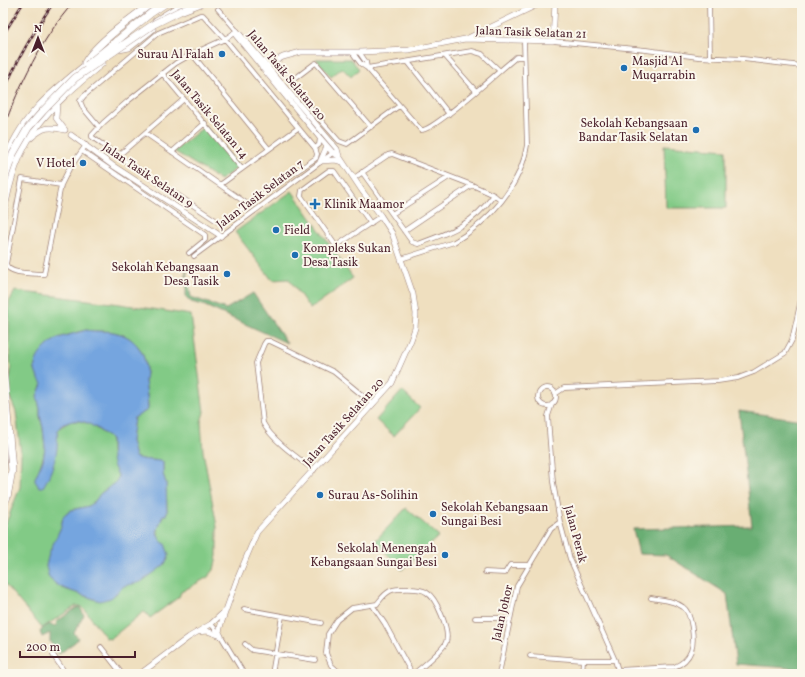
<svg xmlns="http://www.w3.org/2000/svg" width="805" height="677" font-family="Vollkorn,serif">
<style>
.green{fill:#82ca86;stroke:#667458;fill-rule:evenodd}
.forest{fill:#69ae73;stroke:#5a664f}
.water{fill:#75a5df;stroke:#606285}
.lines{fill:none;stroke-linecap:round;stroke-linejoin:round}
.minor-casing{stroke:#9c7f75;stroke-width:5.5}
.tertiary-casing{stroke:#9c7f75;stroke-width:6}
.trunk-casing{stroke:#9c7f75;stroke-width:8}
.motorway-casing{stroke:#9c7f75;stroke-width:8}
.minor{stroke:#fff;stroke-width:4}
.tertiary{stroke:#fff;stroke-width:5}
.trunk{stroke:#fff;stroke-width:7}
.motorway{stroke:#fff;stroke-width:7}
.tram{stroke:#4a1f2b;stroke-width:1}
.rail-casing{stroke:#4a1f2b;stroke-width:2.5}
.rail{stroke:#fbf7ec;stroke-width:1;stroke-dasharray:3;stroke-linecap:butt}
.motorway-bridge-casing{stroke:#9c7f75;stroke-width:8;stroke-linecap:butt}
.motorway-bridge{stroke:#fff;stroke-width:7}
.poi-dot{fill:#1f6fb2;stroke:#fbf7ec;stroke-width:1.5}
.labels{text-anchor:middle;stroke-width:4;stroke-linejoin:round;paint-order:stroke}
.street-label{font-size:12px;fill:#4a1f2b;stroke:#fbf7ec}
.poi-label{font-size:12px;fill:#4a1f2b;stroke:#fbf7ec;text-anchor:start}
</style>
<rect width="100%" height="100%" fill="#fbf7ec"/>
<filter id="ink" filterUnits="userSpaceOnUse"><feTurbulence type="fractalNoise" baseFrequency=".025" numOctaves="2"/><feDisplacementMap in="SourceGraphic" scale="8" xChannelSelector="R" yChannelSelector="G"/><feConvolveMatrix kernelMatrix="1 2 1 2 8 2 1 2 1" color-interpolation-filters="sRGB"/></filter>
<filter id="wash" filterUnits="userSpaceOnUse"><feTurbulence type="fractalNoise" baseFrequency=".012" numOctaves="4" result="noise"/><feDisplacementMap in="SourceGraphic" scale="16" xChannelSelector="R" yChannelSelector="G"/><feGaussianBlur stdDeviation="0.9" result="paint"/><feColorMatrix in="noise" values="0 0 0 0 0 0 0 0 0 0 0 0 0 0 0 0 0 1.4 0 .05"/><feComposite in="paint" operator="in"/></filter>
<g filter="url(#wash)">
<rect width="100%" height="100%" fill="#efdfbf"/>
<path class="green" d="M316,59H351L359,69L351,77L342,68L331,77Z
M205,126L239,167L220,180L174,151Z
M664,145L726,150V208H666Z
M292,191L353,278L310,309L289,279L272,280L235,232Z
M15,291L120,304L191,315L204,412L201,422L203,451L217,527V556L214,570L208,577L181,592L179,597L150,618L145,612L142,613L110,639L106,638L85,610L80,606H76L42,628L3,582V531L20,487L21,454L16,412L8,393V386L11,372L9,341V302ZM86,330C97,332 107,330 117,333C135,337 146,353 146,372C146,375 145,378 145,381C146,390 148,399 148,409L146,411L134,418L131,441L135,457C144,461 154,459 163,462V474L166,483L167,512L166,515H163L158,528V536L168,559L163,566L124,586L116,594L97,600L60,587L49,578L46,566L61,527L63,517L71,510L89,506L96,500L100,494L117,481L118,475L111,453V439L90,424L80,421H71L59,428L57,432L58,444L40,467L44,454L45,447L43,428L40,416V409L37,396L42,384L38,377L34,368C37,355 47,344 58,338Z
M402,391L420,408L394,436L376,420Z
M406,508L439,536L402,570L375,541Z"/>
<path class="forest" d="M186,267L191,297L226,309L253,293L287,343L203,305L191,302L186,297Z
M739,411L802,420V669L736,664L727,594L666,555L639,554L633,529L752,526Z
M80,607L84,615L74,633L78,638L75,642L59,654L50,642V633L42,637L40,632L43,628L50,624L52,626L57,625L56,622L76,608Z"/>
<path class="water" d="M86,330C97,332 107,330 117,333C135,337 146,353 146,372C146,375 145,378 145,381C146,390 148,399 148,409L146,411L134,418L131,441L135,457C144,461 154,459 163,462V474L166,483L167,512L166,515H163L157,532L160,540L165,544L169,555L168,559L163,566L141,582L124,586L111,598L100,601L65,589L56,584L49,578L46,566L49,553L61,527L63,517L71,510L89,506L96,500L100,494L117,481L118,475C110,463 112,452 111,439C99,430 83,415 67,423C63,424 59,426 58,431C56,436 58,443 57,449C55,462 50,476 43,487H39L35,481V478L43,460L45,447L43,428L40,416V409L37,396L42,384C39,379 36,375 35,370C33,357 48,344 58,338Z"/>
</g>
<g filter="url(#ink)">
<g class="lines">
<g class="minor-casing">
<path id="minor" d="M709,3L710,58
M553,41L646,50L698,57L743,59L802,66
M352,52L361,64L367,68L366,62L359,52
M192,54L269,149
M445,56L476,91
M408,62L449,114
M367,68L421,130C433,132 500,70 514,59L516,57H524
M367,68L472,51L482,54L500,71
M162,73L242,169
M99,127L83,108L80,101L84,96L158,33L200,15H203L225,39L315,148L317,154L316,158L223,222L220,223L118,156L92,137V135L103,123L128,101L176,63L192,54L225,39L237,31L218,9
M371,127L316,63L314,64L293,80V85L316,115L339,141L347,144L399,106
M145,133L249,205
M315,148L319,145L320,138
M82,151L205,235V240L189,253
M172,152L205,123
M118,156L184,99
M362,172L412,242L418,244C451,232 472,225 494,195
M354,178L388,155L392,154L472,185L494,195L501,201
M61,185L22,179L6,264C9,275 34,273 44,274L61,185L69,169L86,145
M220,185L298,128
M392,214L449,177
M371,224L334,171H328L302,190L301,196L336,246L381,216
M404,231L472,185
M194,256L334,152
M401,259L454,242C489,222 521,186 527,145L524,41
M538 397a9 9 0 1 1 18 0a9 9 0 1 1-18 0Z
M555,394L564,388L718,381L738,378L754,372L785,353L792,340L802,295
M552,404L548,416L549,431L553,482L560,522L570,559L615,660L619,674
M314,470C298,458 272,440 263,423L256,363L264,344L266,341H270L334,372L373,404
M485,572L505,573L510,565H530
M373,606L385,624L412,674
M244,609L321,623
M475,618H498L510,620
M211,624L221,636L244,674
M245,644L252,650L315,660
M101,647L122,674
M53,655L66,674
M530,656L583,660H615
M618,670L674,667C682,664 688,659 691,651C695,641 692,613 683,607C674,600 661,600 651,598
M272,674L282,616
M341,674L331,665L326,653L328,634L337,620L352,608L377,604C381,599 384,594 390,591C397,588 420,588 426,592C437,598 450,631 446,642C444,649 420,669 413,674
M499,674L517,586L551,529L560,522
M582,674L583,660"/>
</g>
<g class="tertiary-casing">
<path id="tertiary" d="M234,33L320,138L333,153L339,156
M466,39L541,3
M262,68L283,57L301,52H359L409,50L465,39L553,41L555,3
M57,104L56,118L65,130
M71,135L112,165L221,236
M31,138C43,127 49,126 65,130
M321,161L335,160L343,162
M320,162L327,146
M197,632L207,631L221,636L219,632L221,624L236,582L257,532L392,383L411,340L415,328L416,314L413,294L392,233L381,216L363,192L339,156L337,149L237,31
M140,674L189,637L211,624L224,612"/>
</g>
<g class="trunk-casing">
<path id="trunk" d="M156,21L185,3
M119,49L129,47L152,29
M85,63C95,44 134,16 152,3
M3,168C20,117 51,93 91,61
M3,215C15,137 44,111 102,63
M3,440V467"/>
</g>
<g class="motorway-casing">
<path id="motorway" d="M3,367L12,470L7,497L3,506"/>
</g>
<use href="#minor" class="minor"/>
<use href="#tertiary" class="tertiary"/>
<use href="#trunk" class="trunk"/>
<use href="#motorway" class="motorway"/>
<path class="tram" d="M3,129C20,84 41,39 73,3"/>
<g class="rail-casing">
<path id="rail" d="M3,35L23,3
M3,94C15,62 34,32 53,3"/>
</g>
<use href="#rail" class="rail"/>
<g class="motorway-bridge-casing">
<path id="motorway-bridge" d="M87,65L151,13L166,3
M3,189L4,180L13,154L28,128L43,111L75,78L154,24L180,11L201,3"/>
</g>
<use href="#motorway-bridge" class="motorway-bridge"/>
</g>
</g>
<g class="poi-dot">
<circle cx="222" cy="54" r="4"/>
<circle cx="624" cy="68" r="4"/>
<circle cx="696" cy="130" r="4"/>
<circle cx="83" cy="163" r="4"/>
<path d="M313 198h4v4h4v4h-4v4h-4v-4h-4v-4h4z"/>
<circle cx="276" cy="230" r="4"/>
<circle cx="295" cy="255" r="4"/>
<circle cx="227" cy="274" r="4"/>
<circle cx="320" cy="495" r="4"/>
<circle cx="433" cy="514" r="4"/>
<circle cx="445" cy="555" r="4"/>
</g>
<g class="labels">
<g class="street-label">
<text transform="translate(531 32) rotate(2)" y="4">Jalan Tasik Selatan 21</text>
<text transform="translate(287 75) rotate(50)" y="4">Jalan Tasik Selatan 20</text>
<text transform="translate(210 114) rotate(50)" y="4">Jalan Tasik Selatan 14</text>
<text transform="translate(148 175) rotate(34)" y="4">Jalan Tasik Selatan 9</text>
<text transform="translate(260 194) rotate(-37)" y="4">Jalan Tasik Selatan 7</text>
<text transform="translate(343 422) rotate(-48)" y="4">Jalan Tasik Selatan 20</text>
<text transform="translate(576 534) rotate(75)" y="4">Jalan Perak</text>
<text transform="translate(502 613) rotate(-77)" y="4">Jalan Johor</text>
</g>
<g class="poi-label">
<text x="214" y="58" text-anchor="end">Surau Al Falah</text>
<text x="632" y="65">Masjid Al<tspan x="632" dy="14">Muqarrabin</tspan></text>
<text x="688" y="127" text-anchor="end">Sekolah Kebangsaan<tspan x="688" dy="14">Bandar Tasik Selatan</tspan></text>
<text x="75" y="167" text-anchor="end">V Hotel</text>
<text x="324" y="208">Klinik Maamor</text>
<text x="284" y="234">Field</text>
<text x="303" y="252">Kompleks Sukan<tspan x="303" dy="14">Desa Tasik</tspan></text>
<text x="219" y="271" text-anchor="end">Sekolah Kebangsaan<tspan x="219" dy="14">Desa Tasik</tspan></text>
<text x="328" y="499">Surau As-Solihin</text>
<text x="441" y="511">Sekolah Kebangsaan<tspan x="441" dy="14">Sungai Besi</tspan></text>
<text x="437" y="552" text-anchor="end">Sekolah Menengah<tspan x="437" dy="14">Kebangsaan Sungai Besi</tspan></text>
</g>
</g>
<rect width="805" height="677" fill="none" stroke="#fbf7ec" stroke-width="16"/>
<g transform="translate(38 38)" stroke="#fbf7ec" stroke-width="3" paint-order="stroke">
<path d="M0-3L7 15L0 10L-7 15Z" fill="#4a1f2b"/>
<text y="-6" font-size="11" font-weight="bold" text-anchor="middle" fill="#4a1f2b">N</text>
</g>
<path d="M20 651v6h115v-6" fill="none" stroke="#4a1f2b" stroke-width="2"/>
<text x="26" y="651" font-size="12" fill="#4a1f2b" stroke="#fbf7ec" stroke-width="3" paint-order="stroke">200 m</text>
</svg>
